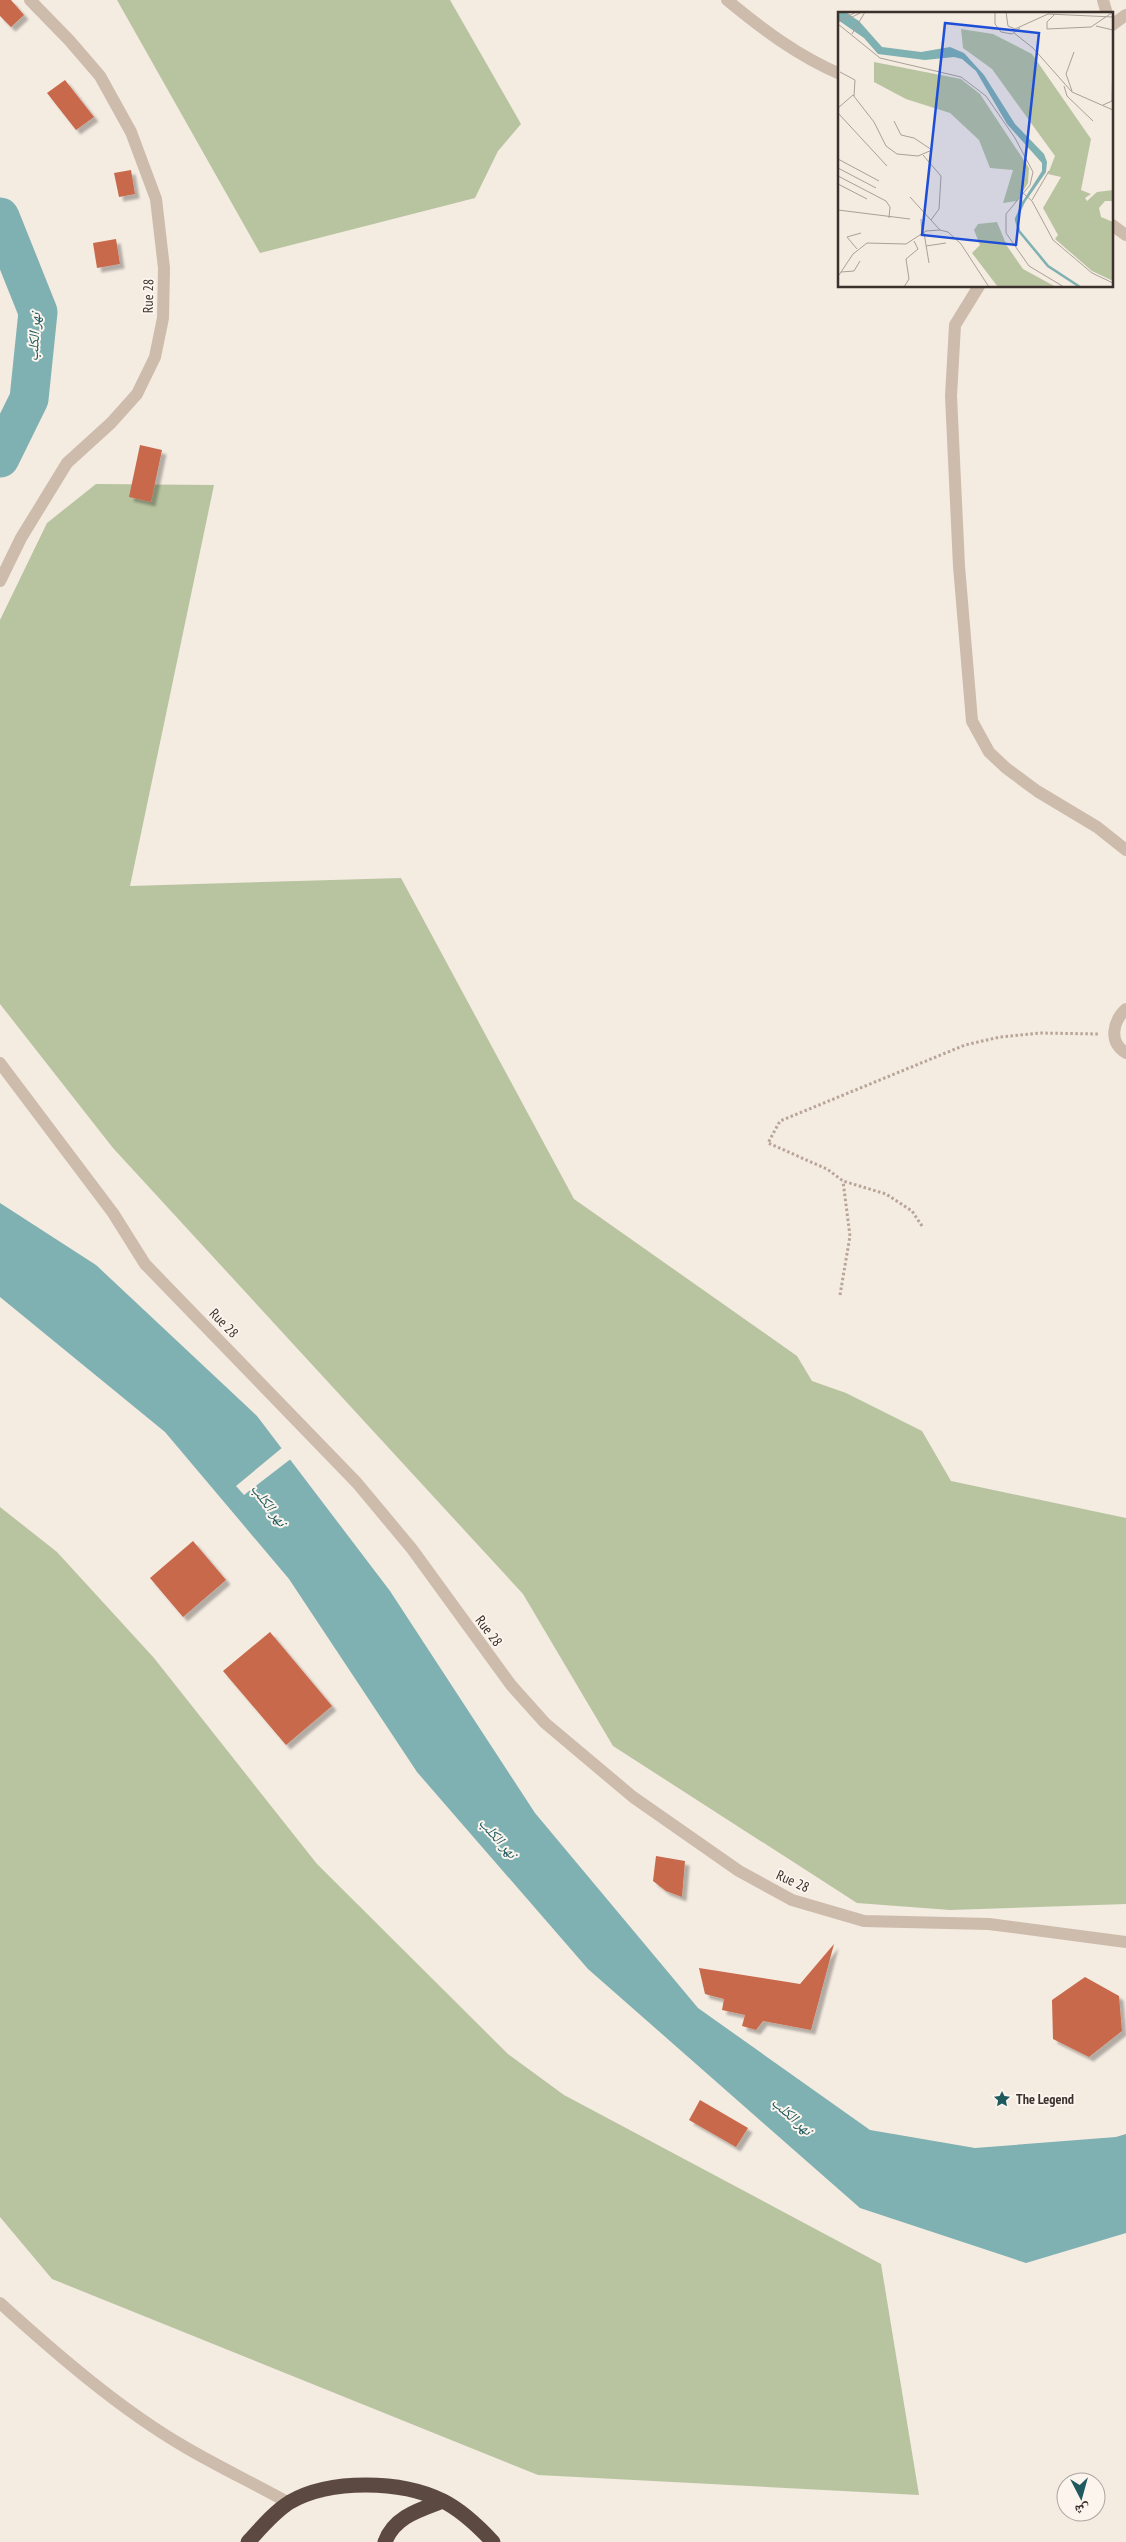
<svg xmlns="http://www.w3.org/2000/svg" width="1126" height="2542" font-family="'PT Sans Narrow','Noto Naskh Arabic',sans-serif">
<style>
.green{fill:#b8c4a0}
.water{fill:#7fb0b2}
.pier{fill:#f4ebe1}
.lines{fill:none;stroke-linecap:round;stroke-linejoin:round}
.river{stroke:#7fb0b2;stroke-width:39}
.building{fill:#c8694b;filter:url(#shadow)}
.path{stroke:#b9a596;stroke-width:3;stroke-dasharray:2.5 2.5;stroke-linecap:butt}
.minor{stroke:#cdbbac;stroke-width:12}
.highway{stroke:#5c4a42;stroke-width:15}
.labels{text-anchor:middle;stroke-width:4;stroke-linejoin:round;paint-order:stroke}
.street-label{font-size:14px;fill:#3b302b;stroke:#fbf5ee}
.poi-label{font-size:14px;font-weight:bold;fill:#3b302b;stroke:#fbf5ee;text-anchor:start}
.water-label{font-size:15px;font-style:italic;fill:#1f5a5e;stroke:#fbf5ee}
.inset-river{fill:none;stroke:#7fb0b2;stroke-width:2.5}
.inset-road{fill:none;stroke:#aaa098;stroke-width:1}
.view{fill:#1d4ed8;fill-opacity:0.15;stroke:#1d4ed8;stroke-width:2.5}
.inset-edge{fill:none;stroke:#3b302b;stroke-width:2.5}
</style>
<defs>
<filter id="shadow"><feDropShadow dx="4.5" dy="4.5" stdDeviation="1" flood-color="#0004"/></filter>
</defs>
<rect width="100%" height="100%" fill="#f4ebe1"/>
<path class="green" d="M117,0H450L521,124L498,151L475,198L260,253Z
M96,484L214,485L130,886L401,878L574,1199L797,1356L812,1381L846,1393L922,1431L951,1481L1126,1518V1904L950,1910L857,1903L613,1746L523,1594L113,1148L0,1004V620L47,523Z
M0,1507L57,1552L154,1658L317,1864L508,2054L564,2095L881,2264L919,2495L538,2475L52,2279L0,2217Z"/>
<path class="water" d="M0,1203L96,1265L257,1416L390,1591L535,1813L698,2008L870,2130L975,2148L1116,2137L1126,2134V2233L1026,2263L860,2208L588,1969L417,1772L289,1579L165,1432L0,1297Z"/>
<path class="pier" d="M283,1447L292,1458L244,1495L236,1486Z"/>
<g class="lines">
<path class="river" d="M0,217L38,312L29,399L0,458"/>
</g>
<path class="building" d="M0,0H11L24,15L11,27L0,16Z
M65,80L94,117L76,130L47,93Z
M131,170L135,194L119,197L114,173Z
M116,239L120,264L97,268L93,243Z
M140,445L162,450L151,502L129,497Z
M193,1541L226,1580L183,1617L150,1578Z
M270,1632L332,1706L286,1745L223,1671Z
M656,1856L685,1861L682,1897L666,1891L653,1881Z
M834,1944L811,2030L763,2021L756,2030L742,2026L745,2015L722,2010L724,1999L705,1994L699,1968L800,1984Z
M1085,1977L1119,1996L1122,2031L1089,2057L1053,2039L1052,2000Z
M700,2100L748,2128L736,2147L689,2120Z"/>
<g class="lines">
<path class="path" d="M922,1226L912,1211L886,1194L843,1181L827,1169L768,1143L780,1121L965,1045L1000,1037L1040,1033L1098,1034
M840,1295L850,1236L843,1181"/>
<path class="minor" d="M727,0C762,29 798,56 840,74
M1103,0L1107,14
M1112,25L1126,15
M1112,225L1126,235
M979,286L955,325L951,396L959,566L972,721L989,752L1006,768L1037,791L1097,827L1126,850
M0,581L21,538L67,463L111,423L137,394L155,357L163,318L164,268L156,199L131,132L100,76L69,40L30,0
M1126,1009C1113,1021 1108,1042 1126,1053
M0,1063L113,1213L145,1264L357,1483L412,1549L511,1685L545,1723L633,1797L739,1871L792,1900L864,1921L989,1924L1126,1942
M0,2303C55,2353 121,2410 185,2447C219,2467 255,2484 289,2503"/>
<path class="highway" d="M248,2542C261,2528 274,2512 290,2502C330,2479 401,2480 443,2501C461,2510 479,2527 493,2542
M385,2542C394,2517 419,2510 443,2501"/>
</g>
<defs>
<g id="sight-bare" transform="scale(1.35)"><path d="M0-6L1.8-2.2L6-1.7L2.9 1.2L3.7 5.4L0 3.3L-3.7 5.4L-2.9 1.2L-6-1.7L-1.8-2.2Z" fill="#1f5a5e" stroke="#fbf5ee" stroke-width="2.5" paint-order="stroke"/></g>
</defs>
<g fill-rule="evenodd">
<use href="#sight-bare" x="1002" y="2099"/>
</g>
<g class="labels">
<g class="street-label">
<text transform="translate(148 296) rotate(-89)" y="5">Rue 28</text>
<text transform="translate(224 1323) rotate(46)" y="5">Rue 28</text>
<text transform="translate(489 1631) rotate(53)" y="5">Rue 28</text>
<text transform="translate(793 1881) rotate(24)" y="5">Rue 28</text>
</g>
<g class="poi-label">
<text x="1016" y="2104">The Legend</text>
</g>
<g class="water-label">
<text transform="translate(34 337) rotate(-87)" y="5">نهر الكلب</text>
<text transform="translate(269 1505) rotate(53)" y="5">نهر الكلب</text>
<text transform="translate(498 1838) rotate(48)" y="5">نهر الكلب</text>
<text transform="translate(792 2116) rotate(42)" y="5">نهر الكلب</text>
</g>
</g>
<g transform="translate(838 12)">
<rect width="275" height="275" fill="#f4ebe1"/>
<path d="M123,17L155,22L194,42L253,127L243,178L253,182L247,186L249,189L259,180L275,178V189H267L261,196L263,205L275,210V269L254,259L217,227L220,223L205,196L223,165L210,162L217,144L154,57L125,36ZM36,50L123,67L142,82L191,156L190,171L179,189L165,191L175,158L152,156L141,128L112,101L68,87L36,70ZM159,210L169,234L185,257L218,275H160L134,241L142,233L136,218L140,212Z" fill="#b8c4a0"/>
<path d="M7,0L21,9L44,35L83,40L112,35L126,41L146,63L177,112L206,142L209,150L208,160L185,193L183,192L204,159V151L169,112L138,59L124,47L116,45L87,48L40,42L26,26L0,8V1Z" fill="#7fb0b2"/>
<path class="inset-river" d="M186,189L178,207L181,219L210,254L242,275"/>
<path class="inset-road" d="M8,0L14,5L24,0M157,0V12L163,20L174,22L182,16M168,0L170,14L177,17L210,2L275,5M217,2L209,10V17L253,15L275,0M0,10L18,0M0,12L42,46L123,65L148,84L177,126L195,160L192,173L168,202V221L191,254L226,275M258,14L275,18M176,21L195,36L234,80L275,98M14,22L27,0M2,60L17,68L16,84M226,74L229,84L255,109M234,79L228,62L236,40M265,93L274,89L275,39M0,96L15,83L36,110L48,134L59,142L80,144L94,138L76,126L63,123L56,109M0,101L49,154M85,143L103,164L101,197L93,208M0,147L41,169M0,156L38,176M0,164L48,189L52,195L51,206M0,172L29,187M185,181L194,189L215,228L254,261L275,271M72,185L102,218M194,188L211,159M0,198L72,207M83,207L84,222M86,221L91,251M88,234L108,231M19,237L9,225L23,221M3,260L16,259L22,249M1,263L15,242L29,231L68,232L88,219L102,218L110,220L123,232L151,275M66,275L71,267L68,247L80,237L76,229"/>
<path class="view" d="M107,11L201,21L178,233L84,223Z"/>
<rect width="275" height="275" class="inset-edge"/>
</g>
<g transform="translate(1081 2497) rotate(174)"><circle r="24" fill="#fbf5ee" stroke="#aea6a0"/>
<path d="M0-4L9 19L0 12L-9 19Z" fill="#1f5a5e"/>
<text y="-8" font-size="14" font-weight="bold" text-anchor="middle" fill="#3b302b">ش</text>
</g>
</svg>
